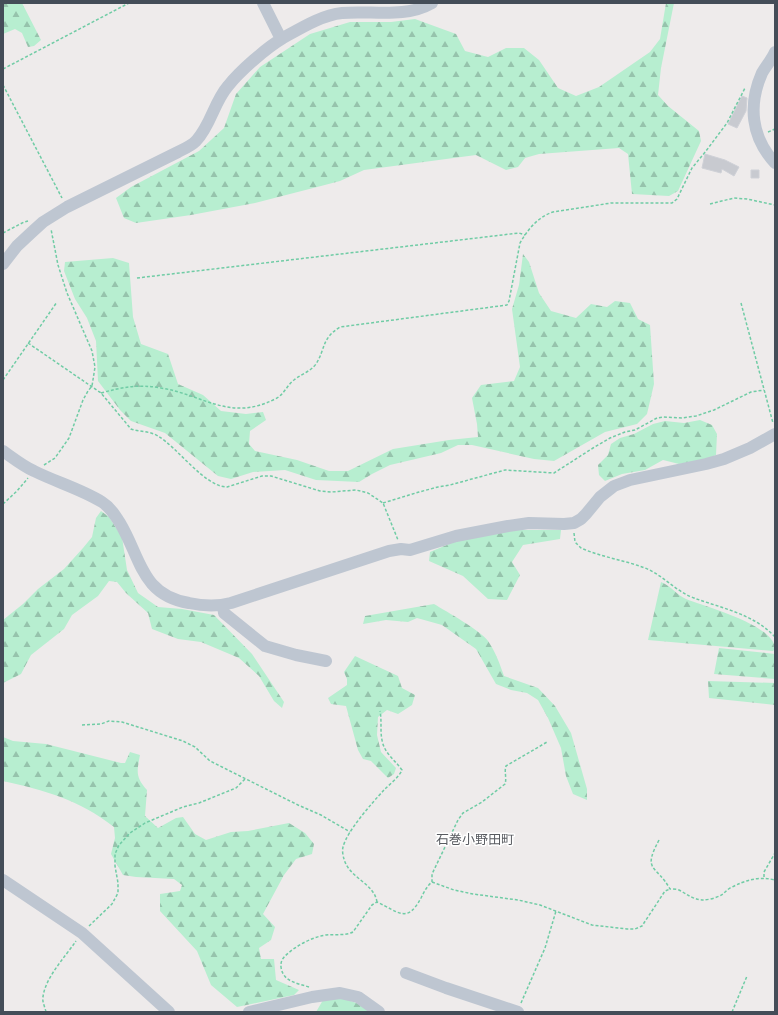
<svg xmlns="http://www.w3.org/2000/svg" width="778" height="1015" font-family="'Noto Sans','Noto Sans JP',sans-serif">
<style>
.forest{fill:url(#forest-firs)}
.building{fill:#c8cad0;stroke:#cfd1d7}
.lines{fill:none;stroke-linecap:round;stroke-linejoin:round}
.path{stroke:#70cca5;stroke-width:1.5;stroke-dasharray:3 2;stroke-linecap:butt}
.minor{stroke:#bec6d1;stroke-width:12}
.labels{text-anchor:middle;stroke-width:3;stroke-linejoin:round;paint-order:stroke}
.quarter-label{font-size:13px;fill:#585b60;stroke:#fff}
</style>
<defs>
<pattern id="forest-firs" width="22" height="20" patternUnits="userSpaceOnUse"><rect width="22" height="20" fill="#b7eed0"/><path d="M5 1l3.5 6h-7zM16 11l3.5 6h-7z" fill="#96c3ac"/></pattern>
</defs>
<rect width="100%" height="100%" fill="#eeebeb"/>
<path class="forest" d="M3,3H22L41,40L34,46L28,47L22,33L15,29L3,34Z
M666,3H674L661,68L658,95L668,106L699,131L701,141L678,191L669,196L632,194L628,154L619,148L539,154L525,158L518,167L506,170L476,155L364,170L340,181L321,186L255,203L191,215L136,223L124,218L116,198L131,187L199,151L224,128L236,94L260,67L310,34L350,22H391L415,19L456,34L465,51L488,57L506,48H524L539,60L558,88L576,96L599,87L650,52L660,39Z
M523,254L529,262L539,293L551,311L576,318L591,304L607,307L615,301L630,303L638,319L650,325L654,384L647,414L637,424L605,432L554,461L534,459L472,445H458L441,453L390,465L372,474L359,482L316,480L285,470L253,472L231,479L218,476L165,433L131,421L120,410L98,381L96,341L87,318L75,299L64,271L65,262L113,258L129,263L133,317L141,344L168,354L178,384L203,395L221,411L246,414L263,412L266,420L250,431L249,444L255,451L297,460L329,471H348L393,449L449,440L478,437L477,424L472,398L481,385L514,381L520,367L512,309L519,285Z
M700,420L712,425L717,434L716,455L701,461L679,464L663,460L645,470L622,474L605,481L599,475L598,465L608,455L611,444L620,438L634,434L653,424L665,421L684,423Z
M101,511L109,517L122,537L127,570L138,593L158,607L182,609L214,615L252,654L284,702L282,708L274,701L259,676L239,658L201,642L178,639L152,629L148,613L126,593L117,582L109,581L98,596L72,615L64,629L31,655L21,674L3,683V620L23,604L38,589L64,569L83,548L92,537L96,518Z
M514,530H561L560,539L523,545L512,562L520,575L507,600L488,599L463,576L429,561L430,552L468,536Z
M661,582C671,586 677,595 686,599C706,607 775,625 775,649L773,651L648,640Z
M434,604C447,612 480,630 488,641C495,651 500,664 504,676L538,688L555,706L571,733L587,789V800L573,794L566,776L561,748L548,718L538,700L527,693L511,690L496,684L476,649L442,625L417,618L408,622L386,620L363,624L365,616Z
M719,648L775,654V679L714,674Z
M355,656L398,676L402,688L415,695L412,705L398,714L387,710L378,717L377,735L381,752L396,768L394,774L388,778L371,761L363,759L358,750L346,706L331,704L328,698L347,685V679L344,672Z
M708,681L775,683V705L709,698Z
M3,737L13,741L46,744L121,763H125L130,752L140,755C137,771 135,777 147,790L145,816L158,828L176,818L183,817L195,834L206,840L231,832L248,831L289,823L305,833L314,844L312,854L296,859L284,875L263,914L275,927L271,940L259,948L261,959H274L276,980L299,990L294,995L237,1007L211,985L197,951L160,911V894L180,891L182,885L174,879L136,877L123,875L111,854L115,838L114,827C80,800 44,790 3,781Z
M342,998L362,1005L371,1012H316L323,1000Z"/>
<path class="building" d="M742,96L747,98L746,111L737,128L728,124Z
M705,154L725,160L739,167L734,176L722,169L721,173L702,168Z
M751,170H759V178H751Z"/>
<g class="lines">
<path class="path" d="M3,69L129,3
M3,85L62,198
M768,132L775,129
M710,204L734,198L747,199L775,205
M3,233L24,222L28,221
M137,278L519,233L525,235
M741,303L773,423
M28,343L101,393L131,429C140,432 150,431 158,436C177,447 205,487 227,487L262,476H271L320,491L331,492L356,490L368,493L383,503L398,540
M3,380L57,302
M101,393C123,387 138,384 161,388C204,395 230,422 275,399C284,395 287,385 294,380C301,374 310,372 316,364C326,348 321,339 340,327L507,305L509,301L520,243C528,229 538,217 553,212L611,203H672L677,199L692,168L706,151L727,123L745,88
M44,465L55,458L69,438L83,400L88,391L92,386L95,367L92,351L67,293L58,265L51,229
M383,503L419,492L438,487L450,485L505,470L554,473L593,448L610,438L625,432L635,430L657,418L663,417L682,418L696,416L714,410L751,392L764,390
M3,504L17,491L28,478
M574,533L575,542L581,548C601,557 624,560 645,568C663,575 675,591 694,598C721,608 754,614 775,637
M82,725L101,724L109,721L122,722L183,741L195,747L210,761L298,805L321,815L350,832
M659,840C642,872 656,864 670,889C672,889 676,889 679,890C687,894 692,899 702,900C708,900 717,898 723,894C725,892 727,890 730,888C746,880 758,876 775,880
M764,877V872L775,853
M432,882L454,890L473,894L518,900L540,905L592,925L627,929H635L642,926L665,891L670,889
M377,902C374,883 349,878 344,859C343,856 342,851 343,847C347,831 372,803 384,790C390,784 399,777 402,770C395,760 384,753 382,740C380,731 382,721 380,711
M89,926L112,904L118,893V883L115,866V854L119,845L130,833L145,823L183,807L199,803L236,788L245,779
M309,987C297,983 283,982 281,967C280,959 286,955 292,950C302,943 313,937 326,935C335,934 345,936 353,932L372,905L377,902C399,912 407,924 421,898C424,892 427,886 432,882V874L458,820L463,813L482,802L505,784C507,778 504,772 506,766L547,742
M521,1003L545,948L556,911
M46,1012C45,1007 42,1002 43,997C45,978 65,957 76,941
M732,1012L747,976"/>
<path class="minor" d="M263,3L281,39
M775,52C772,59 766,66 762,73C748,105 751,137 775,163
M3,264L17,246L32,232L43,222L67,207L178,152C184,149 191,146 196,141C211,125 214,102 228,86C240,71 266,48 283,38C301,28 322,15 342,13C371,10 404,19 432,3
M3,451C13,458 23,466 34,471C56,482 81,489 102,502C110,507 115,515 120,523C141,558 141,595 189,603C203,606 216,607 231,603L389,551L401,549L410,550L456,536L508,526L529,523L564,524L574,523L581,519L586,514L600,497L614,486L630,480L706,464L724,459L750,448L775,434
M223,605L224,613L265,646L296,655L326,661
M3,880L82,933L169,1012
M406,973L446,988L518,1012
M249,1012L312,997L340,993L358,997L379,1012"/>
</g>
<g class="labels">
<g class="quarter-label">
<text x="475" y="844">石巻小野田町</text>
</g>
</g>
<rect width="778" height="1015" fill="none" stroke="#444d58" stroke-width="8"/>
</svg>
